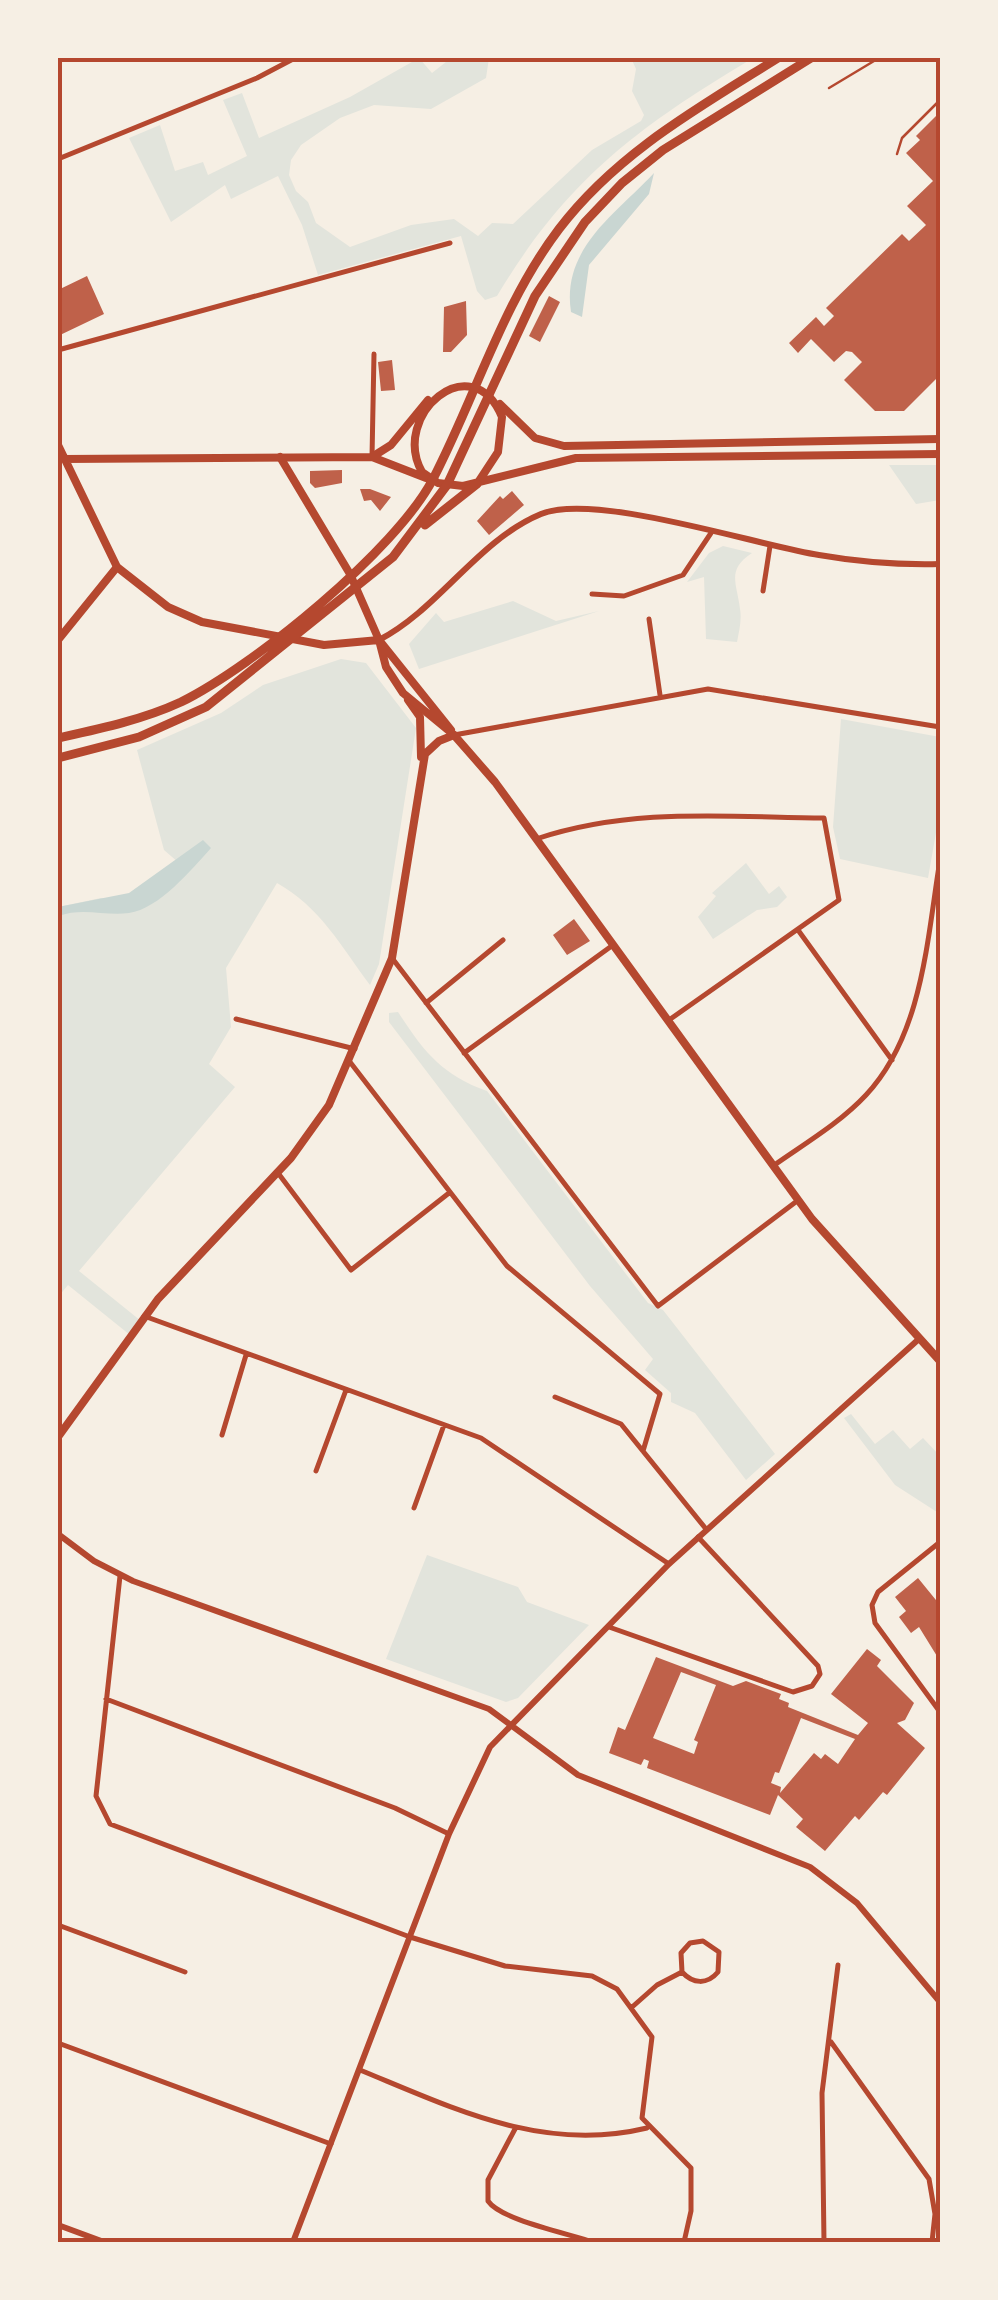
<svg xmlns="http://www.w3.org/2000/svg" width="998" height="2300" font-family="'PT Sans',sans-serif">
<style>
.green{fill:#e2e4dc}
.water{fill:#c9d6d2}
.building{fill:#bf614a;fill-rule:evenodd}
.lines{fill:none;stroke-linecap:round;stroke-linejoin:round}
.service{stroke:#b5482f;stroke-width:2.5}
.minor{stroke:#b5482f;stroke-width:5}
.tertiary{stroke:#b5482f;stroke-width:6}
.secondary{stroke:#b5482f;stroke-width:8}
.primary{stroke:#b5482f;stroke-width:8}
.trunk{stroke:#b5482f;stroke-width:9}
.neatline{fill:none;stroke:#b5482f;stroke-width:4}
</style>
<rect width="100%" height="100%" fill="#f6efe4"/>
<path class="green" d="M419,58L432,73L451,58H489L486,78L431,109L374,105L340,118L301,145L291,160L289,175L296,191L308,202L316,223L350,247L411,225L454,219L478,236L492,223L513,224L592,150L641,121L644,115L632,91L636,69L631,58H753C638,127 567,179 497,296L485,300L477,291L461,236L318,275L302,225L278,176L231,199L225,185L171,222L129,138L160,125L175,171L203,162L208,175L247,156L223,100L242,93L259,138L350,97Z
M940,465V500L916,504L889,465Z
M723,546L752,553C726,570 737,583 740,609C742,620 739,631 737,642L706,639L704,577L687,582L709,553Z
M513,601L556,621L599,611L419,669L409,644L436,613L444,622Z
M341,659L366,663L416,728L379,964L370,985C341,946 320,907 277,883L226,968L231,1027L209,1064L235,1087L79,1271L141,1321L130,1335L68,1285L58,1297V907L101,898H151L186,869L164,850L137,750L221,713L263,685Z
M841,719L940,737V810L928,878L840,859L833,827Z
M746,863L769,894L779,886L787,897L777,907L757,910L713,939L698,917L716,896L712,893Z
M398,1012C424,1052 442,1075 487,1091L648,1303L663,1310L775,1454L746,1480L695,1413L671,1402V1393L645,1370L653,1359L590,1286L389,1022V1013Z
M851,1414L875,1444L893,1430L910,1449L923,1438L940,1456V1514L895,1485L844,1418Z
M427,1555L518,1587L527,1602L589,1625L518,1698L506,1702L386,1659Z"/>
<path class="water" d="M654,173L649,194L589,265L582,317L571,312C561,248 617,213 654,173Z
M203,840L211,848C192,869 159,909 129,913C104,916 83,907 58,916V907L129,893Z"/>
<path class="building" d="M938,114L940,375L904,411H875L844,380L862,362L852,352L846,351L834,362L811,339L798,353L789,343L816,317L824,326L834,316L826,308L902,234L909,241L926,225L907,206L933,181L906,153L920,140L916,136Z
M87,276L104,314L58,336V290Z
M549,296L560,302L540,342L529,336Z
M466,301L467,335L451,352H443L444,307Z
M392,360L395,390L381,391L378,362Z
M342,470V483L315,488L310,483V471Z
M360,489H370L391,497L380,511L371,500L364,501Z
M512,491L524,505L489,535L477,521L500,496L503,499Z
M574,919L590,941L567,955L553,935Z
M918,1578L940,1605V1661L919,1627L911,1633L899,1617L906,1611L895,1597Z
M867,1649L881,1660L877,1666L914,1703L905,1720L897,1723L925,1748L887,1795L883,1792L859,1820L855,1816L825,1851L796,1827L803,1819L778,1795L770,1815L647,1768L649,1761L644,1759L641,1765L609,1753L618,1727L625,1730L656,1657L733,1686L746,1681L781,1694L779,1699L789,1703L788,1707L858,1735L868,1723L831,1694ZM681,1672L716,1685L694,1740L698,1742L694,1754L653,1738ZM801,1718L855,1739L838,1764L825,1754L821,1759L814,1753L780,1793L781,1787L771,1783L775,1772L779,1773Z"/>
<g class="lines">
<path class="service" d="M829,88L879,58
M897,154L902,138L940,100"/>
<path class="minor" d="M58,159L257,78L295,58
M58,350L450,243
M372,457L374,354
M763,591L770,546
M592,594L624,596L683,575L711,533
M649,619L660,695
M454,735L708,689L940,727
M536,839C632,807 725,817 824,818L839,900L669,1020
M798,930L892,1060
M392,958L658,1306L797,1201
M426,1003L503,940
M236,1019L355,1049
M464,1053L613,945
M350,1062L507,1266L660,1394L643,1451
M773,1166C804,1144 840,1123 866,1095C923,1034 927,939 940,860
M278,1173L351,1270L449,1193
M144,1316L481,1438L669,1564
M555,1397L621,1424L706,1529
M222,1435L246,1355
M316,1471L346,1390
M414,1508L444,1425
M940,1542L878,1592L872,1605L875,1623L940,1712
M120,1576L96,1796L110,1824L410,1937L505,1966L592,1976L617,1989L652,2037L642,2118L691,2168V2211L684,2242
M609,1627L793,1692L812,1686L820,1674L818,1666L698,1537
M106,1699L395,1808L449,1834
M58,1925L185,1972
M631,2008L657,1985L682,1972L681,1953L690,1943L703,1941L719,1952L718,1972C707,1985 693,1984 682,1972
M831,2042L929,2179L935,2214L932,2242
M58,2043L331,2144
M360,2070C455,2109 543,2153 647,2128
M515,2129L488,2180V2201C501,2220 567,2233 593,2242
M824,2242L822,2093L838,1965"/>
<path class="tertiary" d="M379,640C439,609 478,540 541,514C595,492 756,545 819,555C859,562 900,565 940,564
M58,1534L94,1561L133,1581L489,1709L578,1775L810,1867L857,1903L940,2002
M58,2225L104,2242
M293,2242L449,1834L490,1747L669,1564L920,1338"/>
<path class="secondary" d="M280,457L350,574L379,640
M58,640L117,567
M408,700L420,717L421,757
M58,1437L158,1299L291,1158L329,1105L392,958L425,754L439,741L454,735"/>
<path class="primary" d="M500,404L535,438L564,446L940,439
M58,445L117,567L168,607L202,622L324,645L379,640
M372,457L391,445L428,400
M64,459L372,457L426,478
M477,484L498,452L502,417C472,345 390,415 422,472L438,483L463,486L576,458L940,454
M379,640L386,667L403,693L454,735L495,782L812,1219L940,1361
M379,640L451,730"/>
<path class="trunk" d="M425,525L477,484
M58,738C99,729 142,720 181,702C254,666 396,550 433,479C476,396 502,304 559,229C617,153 698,108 778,58
M58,758L139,737L206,707L393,557L447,485L535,296L585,222L622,183L663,150L811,58"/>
</g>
<rect width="998" height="2300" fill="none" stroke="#f6efe4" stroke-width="120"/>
<rect x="60" y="60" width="878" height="2180" class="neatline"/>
</svg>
